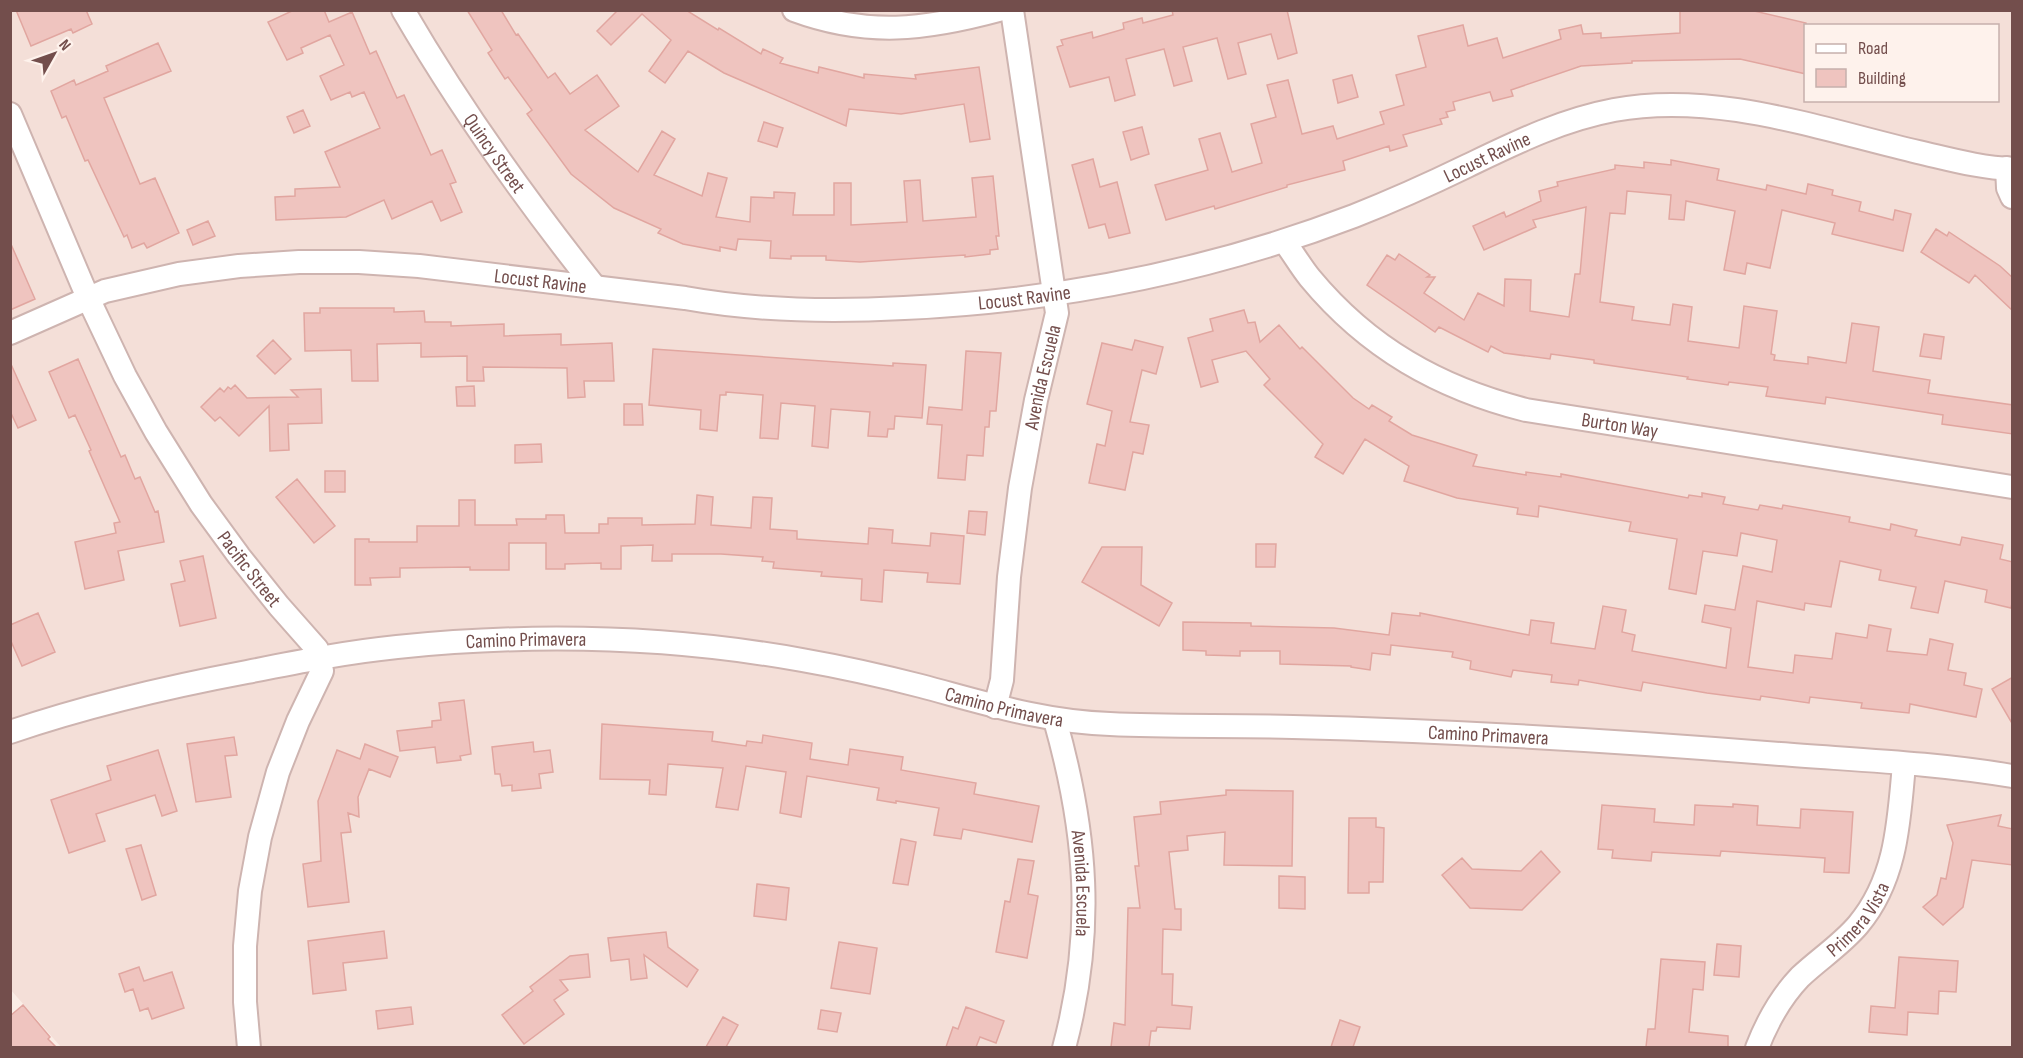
<svg xmlns="http://www.w3.org/2000/svg" width="2023" height="1058" font-family="'Sofia Sans Condensed',sans-serif">
<style>
.residential{fill:#f4dfd8;fill-rule:evenodd}
.building{fill:#efc4bf;stroke:#e1a6a0;stroke-width:1.5}
.lines{fill:none;stroke-linecap:round;stroke-linejoin:round}
.minor-casing{stroke:#ceb4b0;stroke-width:26}
.minor{stroke:#fff;stroke-width:22}
.labels{text-anchor:middle;stroke-width:5;stroke-linejoin:round;paint-order:stroke}
.street-label{font-size:20px;fill:#734e4c;stroke:#fef2ec}
</style>
<rect width="100%" height="100%" fill="#fbede6"/>
<path class="residential" d="M10,11H2012V1047H61L10,989ZM1806,26H1998V100H1806Z"/>
<path class="building" d="M16,10H86L92,24L73,33L71,29L31,46Z
M294,10H324L329,22L352,12L370,54L376,51L397,98L404,95L431,155L442,150L456,182L450,184L462,212L441,221L432,201L392,219L384,200L346,217L276,220L275,197L295,196V189L340,187L325,152L380,128L364,92L352,97L350,92L331,100L320,76L344,65L330,35L301,48L303,53L287,60L268,22Z
M467,10H501L516,35L518,34L548,78L555,73L570,94L597,75L619,106L585,130L638,172L662,131L675,139L654,175L702,196L708,173L727,178L716,217L750,222L751,197L774,198V192L795,193L793,215H834V183H851V225L907,222L904,181L920,180L923,221L976,217L972,178L993,176L999,236H996L998,249L990,250V254L965,257V255L860,262L826,260V256H791V259L770,258L771,241L738,239L736,250L720,247V251L683,244L658,233L661,229L614,208L571,174L527,114L532,110L508,77L505,79L488,53L492,50Z
M618,10H686L718,30L719,28L761,54L763,49L783,58L780,63L818,73L819,67L864,78V74L916,79L915,75L979,67L990,139L970,142L964,104L901,114L849,109L846,126L724,73L688,51L665,83L649,71L671,40L642,14L611,45L597,31Z
M1172,10H1287L1297,53L1278,59L1271,34L1238,43L1246,74L1228,79L1217,38L1183,47L1192,81L1174,86L1164,49L1126,59L1135,95L1115,101L1109,77L1070,87L1057,47L1063,45L1061,40L1092,32L1093,38L1124,29L1123,23L1142,18L1143,23L1173,15Z
M1680,10H1750L1806,23V74L1740,59L1632,61V63L1581,66L1511,90L1513,96L1493,101L1490,92L1453,102L1455,110L1446,112L1448,117L1440,119L1442,124L1403,135L1407,146L1390,151L1389,146L1343,161L1345,170L1287,185V187L1215,209L1214,206L1166,220L1155,185L1208,170L1199,139L1220,133L1232,172L1262,163L1251,124L1276,117L1267,85L1288,80L1302,134L1333,126L1337,139L1384,124L1380,112L1404,105L1396,75L1426,67L1418,36L1463,25L1468,46L1497,38L1503,58L1561,39L1559,30L1581,25L1583,34L1601,33V38L1680,33Z
M158,43L171,71L104,98L140,184L155,178L179,233L147,248L144,243L132,248L127,235L124,237L88,160L85,161L66,116L62,118L51,91L74,80L76,85L108,71L106,66Z
M1352,75L1358,97L1338,103L1333,80Z
M303,110L310,126L294,133L287,117Z
M764,122L783,128L777,147L758,141Z
M1142,127L1149,154L1131,160L1123,132Z
M1093,159L1100,187L1117,182L1130,233L1109,238L1105,224L1089,228L1072,165Z
M1671,160L1719,169L1717,180L1766,190L1767,185L1806,194L1808,184L1833,190L1832,195L1861,202L1859,211L1893,220L1895,210L1911,214L1903,251L1832,234L1835,223L1782,210L1770,268L1747,263L1745,274L1724,270L1735,211L1686,201L1684,220L1669,219L1671,195L1627,191L1625,214L1610,213L1600,302L1634,307L1632,320L1670,325L1673,304L1692,307L1688,341L1739,348L1744,306L1777,311L1771,354L1775,355L1774,360L1808,364V357L1846,363L1852,323L1879,327L1873,371L1930,380L1928,393L2013,405V434L1942,424L1943,415L1826,397L1825,404L1766,396L1768,387L1729,382L1728,385L1687,379L1688,377L1594,363V360L1551,354L1550,359L1504,353L1491,346L1488,352L1439,327L1435,332L1367,285L1387,255L1395,260L1399,254L1430,275L1427,277H1435L1424,293L1464,320L1478,293L1504,306L1505,279L1531,280L1530,311L1569,317L1575,274H1580L1586,207L1533,220L1536,227L1484,250L1473,226L1504,212L1506,217L1541,201L1539,191L1558,186L1557,182L1615,169V165L1644,168V162L1671,165Z
M208,221L215,236L193,245L187,230Z
M1936,229L1947,236L1949,232L2000,266L2013,278V311L1975,275L1969,283L1921,252Z
M10,242L35,299L10,310Z
M320,308H394V312L424,311L425,322H451V326L504,324V336L561,334V345L612,343L614,381H584L585,397L568,398L567,368L483,367L484,381H467V356L421,357V343L377,344L378,381H352L351,350L305,351L304,313H320Z
M1244,310L1248,323L1255,322L1260,342L1279,325L1300,349L1302,347L1353,398L1369,409L1372,405L1392,417L1389,421L1412,435L1477,455L1473,466L1526,475V472L1561,477V474L1688,498L1689,495L1702,497V493L1725,497L1723,504L1758,510L1760,505L1782,509L1783,505L1850,517L1849,522L1890,530L1891,524L1917,530L1915,536L1960,545L1962,537L2003,545L2000,559L2013,562V599L2011,608L1985,602L1987,590L1945,581L1938,613L1911,608L1916,587L1879,580L1881,570L1840,561L1831,607L1805,603L1804,610L1757,601L1748,667L1793,673L1795,655L1832,659L1836,633L1867,638L1869,625L1891,629L1887,651L1927,655L1930,639L1953,644L1948,670L1966,673L1964,685L1982,689L1976,717L1910,704L1909,713L1861,708L1862,703L1810,697L1809,703L1761,696L1760,700L1707,693L1643,682L1641,691L1579,680L1578,685L1551,682L1552,675L1513,670L1511,677L1470,669L1471,661L1452,657L1453,652L1391,645L1390,655L1372,653L1370,670L1351,667V666L1280,664V651H1240V656L1206,655V651L1183,650V622L1251,623V626L1334,628L1389,635L1392,613L1420,616V613L1529,635L1531,620L1554,623L1551,643L1595,649L1603,606L1626,610L1622,632L1635,635L1632,651L1726,668L1731,628L1702,622L1705,605L1735,610L1743,566L1772,572L1777,540L1741,533L1737,556L1703,551L1696,594L1669,589L1677,539L1629,531L1631,522L1539,506L1538,517L1517,514L1518,508L1457,498L1404,481L1409,466L1365,439L1343,474L1315,457L1323,444L1264,385L1270,379L1246,351L1212,360L1218,382L1201,387L1188,338L1213,331L1210,319Z
M1924,334L1944,337L1941,359L1920,356Z
M273,340L291,359L275,374L257,356Z
M1135,340L1163,347L1156,374L1142,370L1130,422L1149,425L1143,454L1133,452L1125,490L1089,483L1097,444L1105,446L1112,411L1087,404L1102,343L1132,350Z
M653,349L893,366V363L926,365L922,418L895,416L894,429H888L887,437L868,436L870,412L831,409L828,448L812,446L815,406L781,403L778,439L760,438L763,395L726,392V395H720L717,431L700,429L701,410L649,405Z
M966,351L1001,353L996,411H990L989,427H985L983,456L967,455L965,480L938,478L942,425L927,424L929,407L962,410Z
M78,359L121,457L125,455L135,479L140,477L155,512L158,511L164,542L118,551L124,580L85,589L75,542L116,533L114,523L120,522L89,451L91,450L75,415L69,418L49,372Z
M10,362L36,420L18,428L10,411Z
M235,385L247,398L298,397L291,390L321,389L322,423L288,424L289,450L270,451L269,406L239,436L220,417L215,421L201,407L220,388L224,392L228,387L231,389Z
M474,386L475,406H457L456,387Z
M624,404H642L643,425H624Z
M541,444L542,462L515,463V445Z
M325,471H345V492H325Z
M297,479L335,526L314,543L276,497Z
M697,495L713,497L711,525L751,528L753,497L772,498L770,529L797,531V539L868,544L869,528L893,530L892,543L930,546L931,533L964,536L960,584L927,582L928,573L884,570L882,602L861,600L862,579L821,576L822,572L773,568L774,562L762,561L763,557L721,554H672V561H652L653,545L621,546V569H601V563L565,564V569H546V543H509V570H470V567L400,568V577L370,578L371,585H355V539H369V542H417V526H459V500H475V525H517L516,519H546V515H564L565,533H599V524H608V518H642V525L695,524Z
M969,511L987,512L985,535L967,533Z
M1256,544H1276L1275,567H1256Z
M1102,547H1142L1141,585L1172,603L1159,626L1082,582Z
M203,556L216,618L180,626L171,584L185,581L180,561Z
M38,613L55,652L22,666L10,639V625Z
M2013,677V725L1992,689Z
M464,700L471,754L460,756L461,760L437,763L435,747L400,751L397,731L432,727V721L441,720L439,703Z
M602,724L713,732L712,741L746,746L747,741L762,743L763,735L812,743L810,759L848,765L850,749L903,757L901,770L976,783L974,794L1039,806L1032,842L963,829L961,839L934,835L939,808L896,801V803L877,800L879,788L807,776L801,817L780,813L786,772L746,766L738,810L716,807L723,768L668,764L666,795L649,794L650,780L600,779Z
M234,737L237,755L225,756L231,797L196,802L187,744Z
M533,742L534,752L550,750L553,772L539,774L541,788L512,791V785L502,786L500,774H495L492,747Z
M365,744L398,757L390,777L369,769L358,797L359,817L348,813L351,832L341,833L349,902L308,907L303,864L321,861L318,801L337,750L360,759Z
M158,750L177,811L162,816L155,795L96,814L105,841L69,853L51,800L111,780L107,766Z
M1226,790L1293,791L1292,866L1224,865L1225,832L1187,836L1188,850L1169,852L1175,909H1181V930L1163,929L1162,974H1173L1172,1005L1192,1007L1190,1029L1157,1027L1156,1031H1151L1149,1047H1111L1114,1023L1125,1025L1128,908H1140L1135,866H1139L1134,817L1161,814L1160,802L1226,795Z
M1733,804L1758,806L1757,825L1800,828L1801,809L1853,812L1849,873L1824,872L1825,858L1721,851L1720,856L1652,852L1651,861L1612,858L1613,850L1598,849L1602,805L1655,809L1654,822L1694,825L1695,805L1733,807Z
M2001,815L1998,826L2013,829V865L1972,860L1963,907L1943,925L1923,907L1937,895L1941,878L1946,879L1953,843L1947,825Z
M1349,818H1376V827L1384,828L1383,882H1369V893H1348Z
M901,839L916,842L908,885L893,883Z
M141,845L156,895L142,900L126,849Z
M1541,851L1560,872L1522,910L1470,908L1442,875L1462,858L1472,869L1521,871Z
M1018,859L1034,861L1028,894L1038,896L1027,958L996,952L1005,901L1010,902Z
M1279,876L1305,877V909L1279,908Z
M757,884L789,888L786,920L754,916Z
M384,931L387,958L343,963L346,990L313,994L308,941Z
M666,932L668,947L698,970L687,987L644,955L647,978L631,980L629,959L611,961L608,938Z
M839,942L877,948L870,994L831,988Z
M1717,944L1741,946L1739,977L1714,975Z
M588,954L590,977L560,980L568,990L554,1000L564,1014L524,1044L502,1015L533,991L530,987L570,956Z
M1899,957L1958,961L1956,992L1939,991L1938,1014L1908,1012L1907,1035L1869,1032L1871,1006L1895,1008Z
M1661,959L1705,962L1703,990L1693,989L1689,1032L1728,1036V1047H1646L1648,1029H1655Z
M139,967L144,981L172,972L184,1008L152,1019L148,1008L140,1011L133,989L125,992L119,974Z
M23,1005L50,1037L48,1039L56,1047H10V1016Z
M411,1007L413,1024L378,1029L376,1011Z
M966,1007L1004,1021L996,1043L980,1037L976,1047H946L953,1027L958,1029Z
M821,1010L841,1013L837,1032L818,1029Z
M723,1017L738,1025L726,1047H706Z
M1340,1020L1360,1027L1353,1047H1331Z"/>
<g class="lines">
<g class="minor-casing">
<g id="minor">
<path id="s1" d="M403,10C460,108 525,199 595,287"/>
<path d="M794,10C867,37 925,30 999,10"/>
<path id="s2" d="M10,114L88,298L125,376L156,432L201,504L239,556L279,606L317,649L322,671L298,721L278,772L260,837L250,891L245,946V1002L249,1048"/>
<path d="M2007,168L2008,188L2012,197"/>
<path id="s3" d="M1284,241C1293,253 1301,267 1310,278C1368,348 1439,388 1526,410L2012,487"/>
<path id="s4" d="M10,333L105,291L179,274L239,266L299,262H359L419,266L685,298C757,311 832,312 904,308C1058,301 1210,271 1354,216C1392,201 1430,184 1467,166C1515,143 1561,120 1614,110C1715,91 1820,129 1918,152C1949,159 1980,168 2012,169"/>
<path id="s5" d="M995,707L1002,680L1009,577L1020,488L1036,400L1057,313L1012,10"/>
<path id="s6" d="M1055,720C1087,833 1095,932 1064,1048"/>
<path id="s7" d="M10,732C87,706 167,687 247,672C297,662 347,652 397,647C532,633 668,636 802,660C842,667 882,676 921,686C985,703 1043,722 1110,724C1171,727 1232,725 1293,727C1455,731 1618,741 1780,754C1857,760 1936,763 2012,776"/>
<path id="s8" d="M1757,1048C1767,1022 1781,997 1800,977C1819,959 1841,945 1858,925C1897,879 1899,820 1904,764"/>
</g>
</g>
<use href="#minor" class="minor"/>
</g>
<g class="labels">
<g class="street-label">
<text dy="7" stroke="none"><textPath href="#s1" startOffset="170">Quincy Street</textPath></text>
<text dy="7" stroke="none"><textPath href="#s4" startOffset="1515">Locust Ravine</textPath></text>
<text dy="7" stroke="none"><textPath href="#s4" startOffset="543">Locust Ravine</textPath></text>
<text dy="7" stroke="none"><textPath href="#s4" startOffset="1029">Locust Ravine</textPath></text>
<text dy="7" stroke="none"><textPath href="#s5" startOffset="334">Avenida Escuela</textPath></text>
<text dy="7" stroke="none"><textPath href="#s3" startOffset="398">Burton Way</textPath></text>
<text dy="7" stroke="none"><textPath href="#s2" startOffset="516">Pacific Street</textPath></text>
<text dy="7" stroke="none"><textPath href="#s7" startOffset="526">Camino Primavera</textPath></text>
<text dy="7" stroke="none"><textPath href="#s7" startOffset="1011">Camino Primavera</textPath></text>
<text dy="7" stroke="none"><textPath href="#s7" startOffset="1497">Camino Primavera</textPath></text>
<text dy="7" stroke="none"><textPath href="#s6" startOffset="166">Avenida Escuela</textPath></text>
<text dy="7" stroke="none"><textPath href="#s8" startOffset="166">Primera Vista</textPath></text>
</g>
</g>
<rect width="2023" height="1058" fill="none" stroke="#734e4c" stroke-width="24"/>
<rect x="1804" y="24" width="195" height="78" fill="#fef2ec" stroke="#c6b0ac" stroke-width="1.5"/>
<rect x="1816" y="44" width="30" height="9" fill="#ffffff" stroke="#c6b0ac" stroke-width="1.5"/>
<text x="1858" y="54" font-size="18" fill="#734e4c">Road</text>
<rect x="1816" y="69" width="30" height="18" fill="#efc4bf" stroke="#c6b0ac" stroke-width="1.5"/>
<text x="1858" y="84" font-size="18" fill="#734e4c">Building</text>
<g transform="translate(54 54) rotate(50)" stroke="#fef2ec" stroke-width="4.5" paint-order="stroke">
<path d="M0-4.5L10 22L0 15L-10 22Z" fill="#734e4c"/>
<text y="-9" font-size="16" font-weight="bold" text-anchor="middle" fill="#734e4c">N</text>
</g>
</svg>
